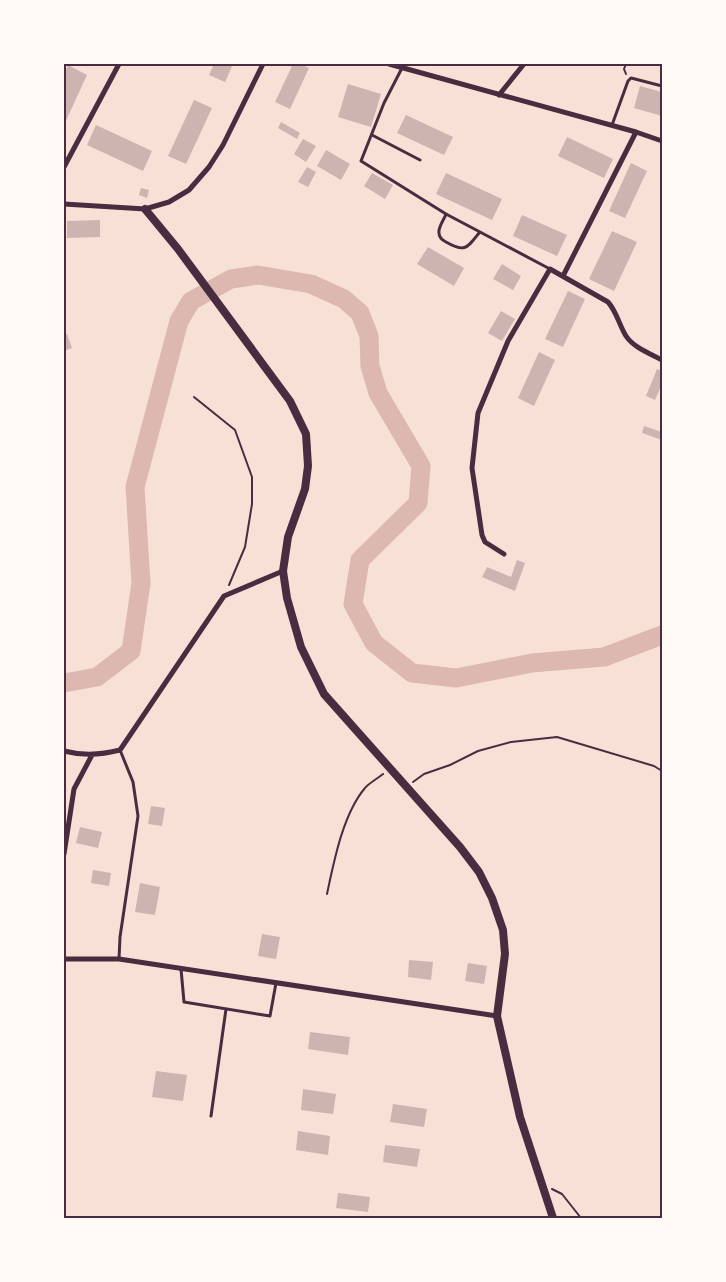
<svg xmlns="http://www.w3.org/2000/svg" width="726" height="1282" font-family="'Work Sans',sans-serif">
<style>
.lines{fill:none;stroke-linecap:round;stroke-linejoin:round}
.river{stroke:#dcb8b0;stroke-width:19}
.building{fill:#ccb4b1}
.path{stroke:#4a2c40;stroke-width:2}
.service{stroke:#4a2c40;stroke-width:3}
.minor{stroke:#4a2c40;stroke-width:5}
.tertiary{stroke:#4a2c40;stroke-width:8}
.neatline{fill:none;stroke:#4a2c40;stroke-width:2}
</style>
<rect width="100%" height="100%" fill="#f7e1d7"/>
<g class="lines">
<path class="river" d="M64,683L97,677L131,651L141,583L135,487L179,321L191,301L231,279L258,275L311,284L344,299L360,313L369,336L370,366L378,393L421,466L418,503L360,560L353,604L374,643L412,673L456,678L532,663L604,657L662,635"/>
</g>
<path class="building" d="M214,64H233L225,82L209,75Z
M293,64H300L309,68L290,109L275,102Z
M68,65L87,75L64,125V75Z
M348,84L381,94L371,127L338,117Z
M640,86L662,92V116L634,108Z
M194,100L212,108L186,164L168,156Z
M406,115L453,137L444,155L397,133Z
M281,122L300,133L297,139L278,128Z
M96,125L152,151L143,171L87,145Z
M567,137L613,159L604,178L558,156Z
M303,139L316,146L306,162L294,154Z
M326,150L350,164L341,180L317,166Z
M631,163L647,171L625,218L609,211Z
M307,167L316,172L308,187L298,182Z
M372,173L393,185L385,199L364,186Z
M446,173L502,199L492,220L436,194Z
M141,188L149,190L147,198L139,195Z
M522,215L567,235L557,256L513,236Z
M100,220V237L67,238V221Z
M612,231L637,242L614,291L589,279Z
M428,247L464,268L454,286L417,264Z
M502,264L521,276L513,290L493,279Z
M568,291L585,299L563,347L545,339Z
M501,311L515,319L502,341L488,333Z
M67,334L72,348L64,351V335Z
M539,352L555,360L534,406L518,398Z
M657,369L662,371V384L655,400L646,396Z
M644,426L662,432V440L642,433Z
M517,560L525,563L515,591L482,577L487,567L511,577Z
M151,806L165,808L162,826L148,824Z
M80,827L102,832L98,848L76,843Z
M93,870L111,873L109,886L91,883Z
M140,883L160,887L155,915L135,912Z
M262,934L280,937L276,959L258,956Z
M409,960L433,962L431,980L408,977Z
M468,963L487,966L484,984L465,981Z
M310,1032L350,1037L348,1055L308,1049Z
M156,1071L187,1075L183,1101L152,1097Z
M303,1089L336,1094L333,1114L301,1110Z
M393,1104L427,1109L424,1127L390,1122Z
M298,1131L330,1136L328,1155L296,1150Z
M385,1145L420,1149L417,1167L383,1162Z
M338,1193L370,1197L368,1212L336,1208Z"/>
<g class="lines">
<path class="path" d="M626,74L624,69L626,64
M194,397L235,430L252,477V504L245,547L229,585
M413,782L424,774L450,765L478,751L511,742L557,737L654,766L662,771
M327,894C334,861 343,814 365,788C369,783 377,779 383,774
M552,1189L562,1194L581,1218"/>
<path class="service" d="M402,68L384,103L361,161L446,214L550,269
M612,125L628,81L631,78L635,79L662,86
M372,135L420,160
M446,214C444,220 438,227 439,233C439,238 442,240 446,242C465,253 467,248 479,233
M119,959L120,937L138,816L133,782L120,750
M181,969L184,1002L270,1016L276,983
M211,1116L226,1009"/>
<path class="minor" d="M389,64L636,132L662,141
M499,95L524,64
M64,167L119,64
M64,204L145,209L169,202L189,190L209,167L223,145L263,64
M563,276L636,132
M504,554L485,542L482,535L472,468L478,413L508,341L550,269L608,302C617,312 619,325 626,336C634,348 651,354 662,360
M64,751C83,756 101,755 120,750L224,596L283,571
M64,854L74,789L92,755
M64,959H119L497,1016"/>
<path class="tertiary" d="M145,209L178,249L290,401L306,434L308,466L305,489L288,537L283,571L287,598L301,647L324,694L460,847L479,872L492,898L503,930L505,954L497,1016L520,1117L553,1218"/>
</g>
<rect width="726" height="1282" fill="none" stroke="#fffaf5" stroke-width="130"/>
<rect x="65" y="65" width="596" height="1152" class="neatline"/>
</svg>
